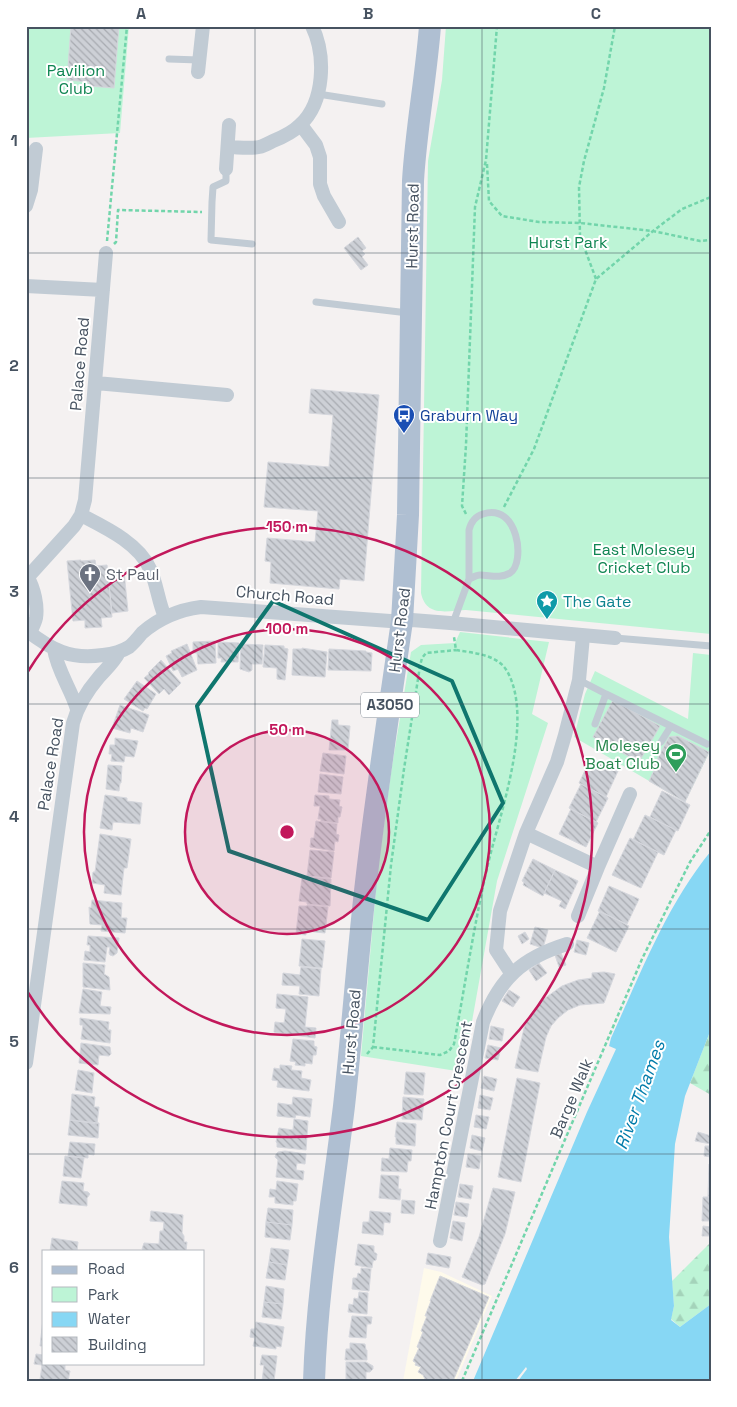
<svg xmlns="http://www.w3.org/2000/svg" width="737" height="1407" font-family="'Space Grotesk',sans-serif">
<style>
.commercial{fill:#fefaeb}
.forest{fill:url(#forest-firs)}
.green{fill:#bdf4d6}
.water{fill:#87d7f4}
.building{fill:url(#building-back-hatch);stroke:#d5d7dd}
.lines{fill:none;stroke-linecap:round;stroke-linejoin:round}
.path{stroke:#72d5ab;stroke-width:2.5;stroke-dasharray:4 2.5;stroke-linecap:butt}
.lane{stroke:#c1cbd4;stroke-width:7}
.street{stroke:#c1cbd4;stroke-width:14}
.primary{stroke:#afbfd2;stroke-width:22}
.marked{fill:none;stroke:#0f766e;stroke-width:4;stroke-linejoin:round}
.grid{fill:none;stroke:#475361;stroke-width:1;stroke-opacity:0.55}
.ring{fill:none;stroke:#c2185b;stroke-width:2.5}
.labels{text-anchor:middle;stroke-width:4;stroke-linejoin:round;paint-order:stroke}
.shield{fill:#fff;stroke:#7e8790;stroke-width:1}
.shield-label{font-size:15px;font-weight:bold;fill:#475361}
.park-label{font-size:16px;fill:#0f8552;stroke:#fff}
.street-label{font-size:16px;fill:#475361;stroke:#fff}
.transit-label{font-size:16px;fill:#164399;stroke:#fff;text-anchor:start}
.worship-label{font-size:16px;fill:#5b616d;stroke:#fff;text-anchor:start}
.culture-label{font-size:16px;fill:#0d838f;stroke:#fff;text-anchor:start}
.leisure-label{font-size:16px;fill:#27864d;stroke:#fff;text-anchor:end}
.water-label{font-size:18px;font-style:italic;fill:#027caa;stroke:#fff}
.centre{fill:#c2185b;stroke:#fff;stroke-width:2.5}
.ring-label{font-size:15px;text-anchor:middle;font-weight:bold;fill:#c2185b;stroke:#fff;stroke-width:4;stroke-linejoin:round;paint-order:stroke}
.neatline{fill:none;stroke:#475361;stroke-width:2}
.grid-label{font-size:16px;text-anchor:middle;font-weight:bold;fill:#475361}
</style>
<defs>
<pattern id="forest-firs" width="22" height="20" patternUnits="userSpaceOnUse" patternTransform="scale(1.25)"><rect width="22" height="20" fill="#bdf4d6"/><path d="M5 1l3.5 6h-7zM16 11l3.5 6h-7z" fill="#a4d3ba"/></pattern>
<pattern id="building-back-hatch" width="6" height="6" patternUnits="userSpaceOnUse" patternTransform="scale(1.25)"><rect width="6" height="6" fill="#cdd0d6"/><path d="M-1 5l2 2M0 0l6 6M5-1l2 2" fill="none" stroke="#a8abb1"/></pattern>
</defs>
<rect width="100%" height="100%" fill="#f4f1f1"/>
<path class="commercial" d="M424,1268L441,1272L492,1296L456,1381H403Z"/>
<path class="forest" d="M711,1029V1095L690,1083Z
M711,1242V1304L680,1327L671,1319L674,1306L672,1281Z"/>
<path class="green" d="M26,26H129L120,133L26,138Z
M446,26H711V634L466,610C446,611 426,617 421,593L428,161L442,80Z
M460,632L549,642L532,714L548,723L497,881L463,1072L361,1056L378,867L392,766L411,652L421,645L455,643Z
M693,653L711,655V749L685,802L574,737L585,694L595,671L688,719Z"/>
<path class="water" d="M711,851V1029L685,1096L675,1144L669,1237L674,1306L671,1320L680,1327L711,1304V1381H518L527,1369L526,1367L515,1381H473L587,1112L616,1049L609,1046L611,1038C640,975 666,906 711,851Z"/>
<path class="building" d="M71,26H119L114,88L89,86V82L67,80Z
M358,237L366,248L362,251L365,254L362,257L368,265L361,270L344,248Z
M311,389L379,395L364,581L340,579L339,589L270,583L271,562L265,561L267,538L315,542L318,511L264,507L268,462L329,467L333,415L309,413Z
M81,560V561L95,560L96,566L107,565L112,617L101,618L102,627L85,628V620L73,621L67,561Z
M124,572L128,611L112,613L108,573Z
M215,641L216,663L198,664L197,653H193V642Z
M218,642L239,643L238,662H221L222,658H218Z
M187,644L197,670L182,677L178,669L173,671L166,656L172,653L171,651Z
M241,644L263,645L262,664H252V670L249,672L240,669Z
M265,645L284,646V648L288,649L285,680L277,679V668L263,667Z
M302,648L327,652L325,677L292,675L293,649H302Z
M329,649L366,651V652L372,653L371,671L328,670Z
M161,660L181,683L169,695L164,689L159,694L144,678L149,674L148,673Z
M137,681L156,694L147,709L145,708L143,711L124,699Z
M613,700L660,726L639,762L593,737Z
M120,705L149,715L143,732L131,728L130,733L112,728Z
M332,720H338V725L350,726L348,750H329Z
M678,736L709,752L685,802L649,781L656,766L654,765L669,737Z
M115,738L138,741L134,757L125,756L124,762L111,761L112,754H109L110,745H115Z
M323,753L346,756L344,774L320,771Z
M591,758L618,771L606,797L579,783Z
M108,765L122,766L121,783H120L119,791L106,789Z
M320,774L343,777L341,794L318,792Z
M581,784L608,798L596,822L569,808Z
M662,791L690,805L678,831L650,817Z
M105,795L127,798V801L142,803L140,824L113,822L112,830L100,828Z
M315,795L329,796V799L340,800L339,806L342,807L340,817H338V823L321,821V819H318L320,806H314Z
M571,809L598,823L586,847L559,834Z
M645,815L676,830L664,855L633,840Z
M316,821L337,824L336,834L339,835L338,842L335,841L334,851L310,847L311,838H314Z
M100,834L131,839L127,868H124L121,895L104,893L105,885L92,883L93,872H95Z
M630,838L658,852L641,888L612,875Z
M310,850L334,852L331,878L307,876Z
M533,859L555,870L543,896L523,885L524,882L522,881Z
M555,870L578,881L565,909L559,906L562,901L544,893Z
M310,877L331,879L330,906L307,904V902L299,901L302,878L310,879Z
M609,886L639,899L627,924L598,911Z
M92,900L122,903L121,918H127L125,933L101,931L102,925L90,924L89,907L91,908Z
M307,905L328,907L325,933L306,931V935L296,934L299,906H307Z
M600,911L629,926L616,952L587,938Z
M535,927L548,930L543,948L530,944Z
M525,932L529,939L522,944L518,936Z
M88,936L119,938L117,953L113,956L110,955L109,953L110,947H107L105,962L84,960L85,951L90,952V945H87Z
M302,939L325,941L322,968L299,966Z
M577,940L589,943L586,955L574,952Z
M561,953L566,965L559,967L555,955Z
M83,963L105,965L104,974L109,977L110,990L83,987Z
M539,963L547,973L536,981L529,970Z
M301,967L321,969L319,996L299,994L300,986L282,985L283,973L300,975Z
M604,972L615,974L604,1003L580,1005L568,1010L558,1018L551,1026L546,1037L538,1072L515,1068L525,1024L541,1001L562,986L578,980L592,978V973Z
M83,989L102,992L100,1006L111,1007L110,1014L79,1013Z
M509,990L520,997L513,1007L502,1001Z
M277,994L308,997L305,1027L316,1028L315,1038L274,1032L275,1022L284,1023L286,1009L276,1008Z
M80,1018L109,1022L108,1030H111L110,1043L81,1039L83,1025H80Z
M491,1026L504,1029L502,1041L489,1039Z
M293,1039L314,1041V1046L317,1047L316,1055H313L312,1064L305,1063V1066L295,1065L296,1062L290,1061Z
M81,1043L110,1047L111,1054L109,1056L99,1055L98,1065L79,1063Z
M488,1045L501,1048L498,1060L485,1058Z
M280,1065L292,1066L291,1070L302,1071L301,1078L311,1080L309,1091L277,1087L278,1081L272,1080L274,1068L280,1069Z
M78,1070L94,1073L92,1093L75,1090Z
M406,1072L425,1073L423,1095L404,1094Z
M484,1076L497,1079L494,1091L481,1088Z
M517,1078L540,1083L521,1182L498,1177Z
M72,1094L95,1097L94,1107H99L97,1124L70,1120Z
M480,1095L493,1098L490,1110L478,1108Z
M293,1097L312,1099L310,1117L296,1115L295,1118L277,1116L278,1103L292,1105Z
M403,1097L424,1099L422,1120L402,1119Z
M476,1115L489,1117L486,1129L474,1127Z
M294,1119L308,1121L306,1150L277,1147V1143L276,1142L279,1128L293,1130Z
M70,1120L99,1123L98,1138L68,1135Z
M397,1122L416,1124L415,1146L396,1144V1137H395Z
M698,1132L711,1136V1144L695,1141Z
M472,1135L485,1138L482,1151L470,1148Z
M70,1142L95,1144L94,1155L88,1154V1158L68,1156Z
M705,1146H711V1157L704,1156Z
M390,1148L412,1150L411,1161H408L407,1172L381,1171L382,1158L389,1159Z
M285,1151L306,1154L305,1164L297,1163L296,1170L304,1171L303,1180L276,1177L278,1160L275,1157L276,1154L278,1152Z
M468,1154L481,1156L479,1169L466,1167Z
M65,1156L84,1158L81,1178L63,1176Z
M709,1164H711V1197H708Z
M381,1175L399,1176L398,1189H401L400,1200L379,1198Z
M62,1181L84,1183L83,1191L88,1192L90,1194L87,1198V1206L59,1203Z
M277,1181L298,1184L296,1201H293V1205L275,1203V1197H269L270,1189L276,1190Z
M460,1184L473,1186L471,1199L458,1197Z
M493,1188L515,1192L505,1234L485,1284L482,1285L462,1277L479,1237Z
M703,1197H711V1221H702Z
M402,1200L415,1201L414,1214L401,1213Z
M456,1202L469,1204L467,1217L454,1215Z
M268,1208L293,1210L292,1225L266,1222Z
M151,1211L183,1215L182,1233L184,1236V1242H187L186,1251H144L142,1249L144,1243L159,1244L160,1231H163L164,1222L150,1221Z
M370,1211L391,1213L390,1223L384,1222L383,1235L362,1233L363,1222H369Z
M453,1221L465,1223L462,1241L450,1238Z
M266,1222L292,1225L290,1240L265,1237Z
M703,1226L711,1227V1236H702Z
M52,1238L78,1242L77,1251H50Z
M358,1244L374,1246V1252L377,1254L376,1260L373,1261L372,1268L355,1265Z
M271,1248L289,1250L287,1265L269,1262Z
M428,1253L451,1257L449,1268L426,1264Z
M269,1262L287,1265L285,1280L266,1278Z
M361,1268L371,1269L369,1291L352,1289L353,1278H357L358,1273L361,1274Z
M440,1276L489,1297L453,1381H429L425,1379L423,1375L418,1372L421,1367L415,1365L416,1363L413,1361L419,1348L417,1347L423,1332L421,1331L427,1316H425L431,1301H430Z
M266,1286L284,1289L283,1304L264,1302Z
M359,1292L368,1293L367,1314L348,1312L349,1304L353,1305L354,1298L358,1299Z
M264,1302L283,1304L281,1319L262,1317Z
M352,1316L372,1317L371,1324H367L366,1338L349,1337Z
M43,1319H44V1346H40Z
M256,1322L284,1327L281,1347L276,1346V1349L253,1346L255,1338L250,1337L251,1329H255Z
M350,1343L365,1344L366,1350H367V1360H345L346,1349H350Z
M36,1354L44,1355V1363H65V1370L70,1371L68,1381L40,1380L42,1365L34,1364Z
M262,1355L277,1356L274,1381H262L264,1365H260Z
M346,1362H366L373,1366V1369L370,1372H366V1381H346Z"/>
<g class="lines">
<path class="path" d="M487,164L489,201L502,216L539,222L580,223L653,231L700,241L711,240
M107,241L127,26
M114,244L116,242L118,210L202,212
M596,279L580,236L579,187L584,161L604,88L615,26
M504,507L534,449L596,279L653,231L682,209L711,197
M466,514L462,506L466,445L475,207L486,160L497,26
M373,1047L440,1055L449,1051L454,1044C465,985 474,926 487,868C499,816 535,720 507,671C497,654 473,653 456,650L454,637
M367,1054L373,1047L391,865L404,769L420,666L422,658L426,653L456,650
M462,1381L642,959L690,862L711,830"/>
<path class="lane" d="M169,59L199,60
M318,94L382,104
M226,169V181L213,187L212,202L211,240L252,244
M316,302L408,313
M453,623L469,579V530C471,522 476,516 483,514C518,502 526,563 510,573C500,579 490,575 480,575C476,575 472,578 469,579
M615,638L711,646
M579,680L606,694L595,724
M606,694L707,744
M661,742L671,726"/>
<path class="street" d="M198,72L203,26
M301,125L316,145L320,157V184L324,196L339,222
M228,147C237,147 250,149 259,147C264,146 269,143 273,141C283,137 293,132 300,125C325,102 326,55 312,26
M226,169L229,125
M26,206L31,190L36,149
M26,286L103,290
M96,383L227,395
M81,515C104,527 139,543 150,569C157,584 158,601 165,617
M28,578C34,588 38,606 36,618C35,623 32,628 30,633
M26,579L74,526L81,515L85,500L106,253
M26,630C52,650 70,660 103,655C112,654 121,652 129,647C134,643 138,638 142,633C159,618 178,610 201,607L390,621L412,620L450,623L615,638
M54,649C57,670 71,689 77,709
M526,833L598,867L630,794
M578,916L598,867
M511,973L496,950L500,911L526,833L557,762L565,735L579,680L583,636
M26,1063L73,723C78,705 87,691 99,677C106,669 114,662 119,652
M440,1241L483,1022C500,978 522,958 567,944"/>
<path class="primary" d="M314,1381C317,1289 333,1197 344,1106C352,1034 357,963 365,891C375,801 389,711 402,621L408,515L413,181C416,129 426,78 430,26"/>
</g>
<path class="marked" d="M273,601L452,681L503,803L428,920L229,851L197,706Z"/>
<path class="grid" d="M255,26V1381M482,26V1381M26,253H711M26,478H711M26,704H711M26,929H711M26,1154H711"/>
<circle cx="287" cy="832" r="102" fill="#c2185b" fill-opacity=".12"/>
<g class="ring">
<circle cx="287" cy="832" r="102"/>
<circle cx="287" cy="832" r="203"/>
<path d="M27 673A305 305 0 1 1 27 991"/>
</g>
<defs>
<g id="bus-pin" transform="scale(1.125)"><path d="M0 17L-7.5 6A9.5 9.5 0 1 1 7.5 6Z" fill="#1a4fb4" stroke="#fff"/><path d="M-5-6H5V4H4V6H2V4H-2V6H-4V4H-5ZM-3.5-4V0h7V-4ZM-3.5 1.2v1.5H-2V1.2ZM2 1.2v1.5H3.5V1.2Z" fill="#fff"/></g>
<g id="church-pin" transform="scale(1.125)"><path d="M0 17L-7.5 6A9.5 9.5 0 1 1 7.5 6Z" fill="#6b7280" stroke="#fff"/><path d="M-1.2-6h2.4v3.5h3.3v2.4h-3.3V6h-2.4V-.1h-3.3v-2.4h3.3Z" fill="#fff"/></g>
<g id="sight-pin" transform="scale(1.125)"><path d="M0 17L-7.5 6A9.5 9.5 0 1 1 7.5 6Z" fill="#0f9aa8" stroke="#fff"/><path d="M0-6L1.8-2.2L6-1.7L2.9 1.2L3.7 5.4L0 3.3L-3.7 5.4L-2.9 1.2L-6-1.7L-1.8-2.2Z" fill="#fff"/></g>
<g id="stadium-pin" transform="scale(1.125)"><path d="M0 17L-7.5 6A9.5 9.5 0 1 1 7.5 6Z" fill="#2e9e5b" stroke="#fff"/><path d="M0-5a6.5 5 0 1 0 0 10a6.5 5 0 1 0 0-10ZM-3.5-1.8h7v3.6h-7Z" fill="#fff"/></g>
</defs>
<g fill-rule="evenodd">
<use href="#bus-pin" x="404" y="415"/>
<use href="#church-pin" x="90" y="574"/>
<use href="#sight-pin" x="547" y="601"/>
<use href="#stadium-pin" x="676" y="754"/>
</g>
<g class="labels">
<rect class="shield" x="361" y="692.5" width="58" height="25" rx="4"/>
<g class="shield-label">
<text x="390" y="710">A3050</text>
</g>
<g class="park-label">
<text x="76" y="76">Pavilion<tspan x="76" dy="18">Club</tspan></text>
<text x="568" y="248">Hurst Park</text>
<text x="644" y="555">East Molesey<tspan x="644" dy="18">Cricket Club</tspan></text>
</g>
<g class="street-label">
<text transform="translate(412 226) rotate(-89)" y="6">Hurst Road</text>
<text transform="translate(79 364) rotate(-85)" y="6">Palace Road</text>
<text transform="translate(285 595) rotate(5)" y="6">Church Road</text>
<text transform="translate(399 630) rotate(-83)" y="6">Hurst Road</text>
<text transform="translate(50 764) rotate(-81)" y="6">Palace Road</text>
<text transform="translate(351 1032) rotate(-85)" y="6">Hurst Road</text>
<text transform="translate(571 1098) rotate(-67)" y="6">Barge Walk</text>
<text transform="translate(448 1115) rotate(-79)" y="6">Hampton Court Crescent</text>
</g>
<g class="transit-label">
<text x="420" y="421">Graburn Way</text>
</g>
<g class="worship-label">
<text x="106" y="580">St Paul</text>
</g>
<g class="culture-label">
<text x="563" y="607">The Gate</text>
</g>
<g class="leisure-label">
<text x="660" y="751">Molesey<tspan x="660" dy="18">Boat Club</tspan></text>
</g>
<g class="water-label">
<text transform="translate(640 1095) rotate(-70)" y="6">River Thames</text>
</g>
</g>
<circle cx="287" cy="832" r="8" class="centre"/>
<g class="ring-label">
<text x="287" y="532">150 m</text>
<text x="287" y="634">100 m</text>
<text x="287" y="735">50 m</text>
</g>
<rect width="737" height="1407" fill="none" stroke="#ffffff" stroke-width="55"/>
<rect x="42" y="1250" width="162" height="115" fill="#ffffff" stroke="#b5bac0"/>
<rect x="52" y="1266" width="25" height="8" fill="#afbfd2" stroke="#b5bac0"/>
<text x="88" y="1274" font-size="15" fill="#475361">Road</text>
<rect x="52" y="1287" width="25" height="15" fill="#bdf4d6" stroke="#b5bac0"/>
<text x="88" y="1300" font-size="15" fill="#475361">Park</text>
<rect x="52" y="1312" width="25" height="15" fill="#87d7f4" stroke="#b5bac0"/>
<text x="88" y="1324" font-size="15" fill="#475361">Water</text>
<rect x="52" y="1337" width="25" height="15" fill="url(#building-back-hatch)" stroke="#b5bac0"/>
<text x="88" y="1350" font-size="15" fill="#475361">Building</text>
<rect x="28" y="28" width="682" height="1352" class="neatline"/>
<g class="grid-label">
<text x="141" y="19">A</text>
<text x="368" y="19">B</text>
<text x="596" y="19">C</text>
<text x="14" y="146">1</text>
<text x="14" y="371">2</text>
<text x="14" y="597">3</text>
<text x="14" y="822">4</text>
<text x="14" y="1047">5</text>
<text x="14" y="1273">6</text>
</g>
</svg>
